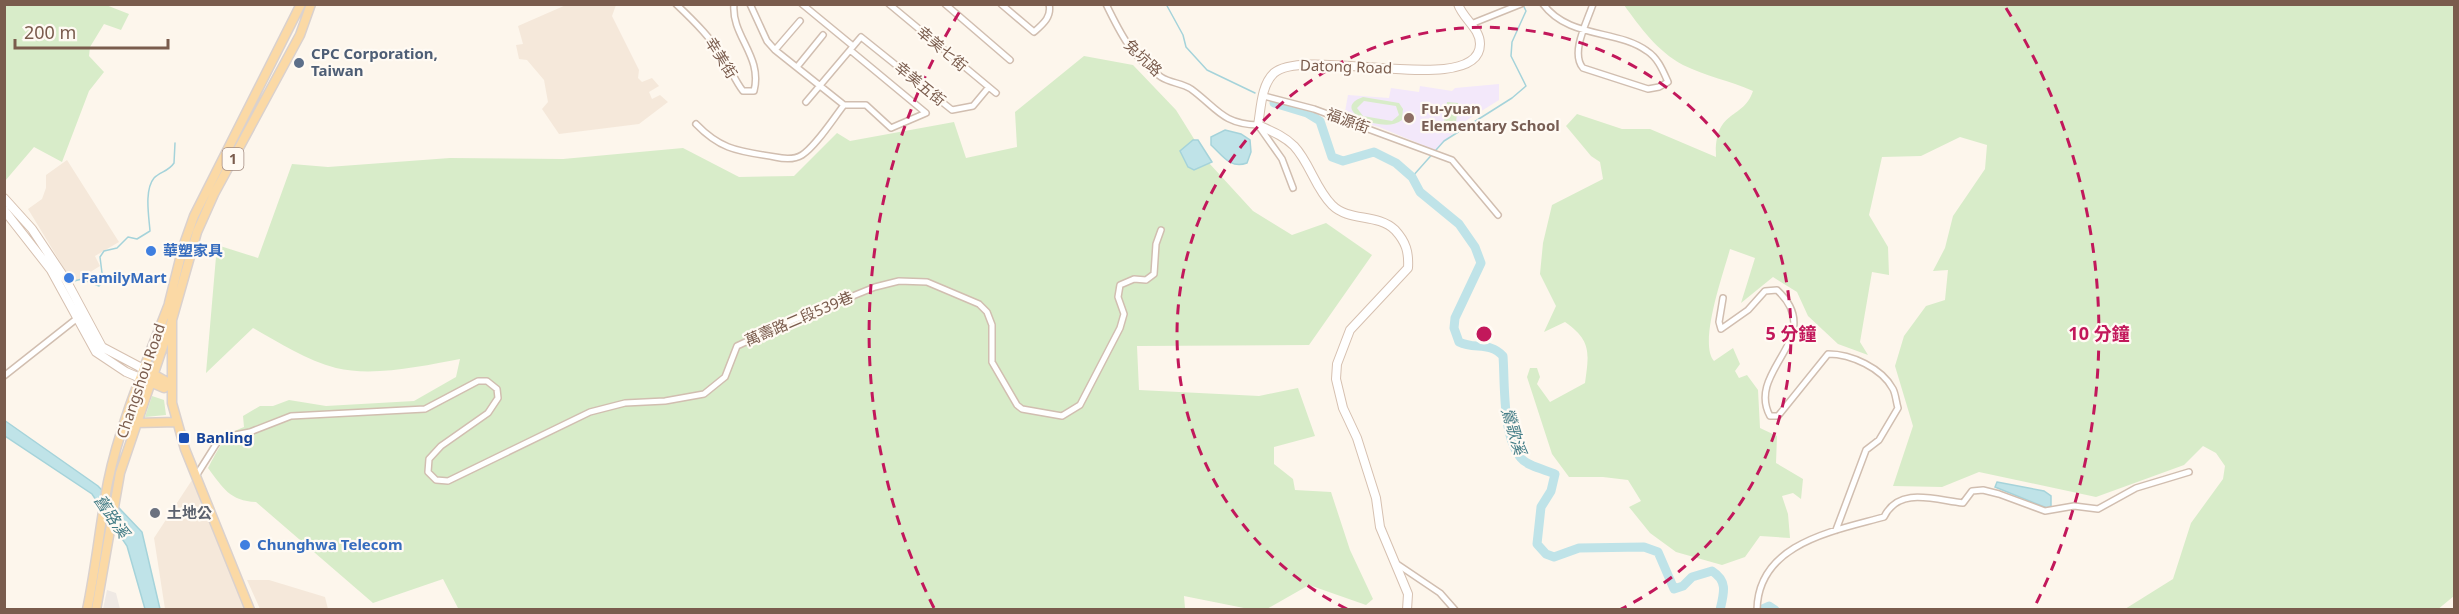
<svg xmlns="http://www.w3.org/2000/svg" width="2459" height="614" font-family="'Noto Sans','Noto Sans TC',sans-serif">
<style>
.residential{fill:#f5e8da}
.industrial{fill:#efe9e4}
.education{fill:#f3e8fa}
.green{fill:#d8ecc9;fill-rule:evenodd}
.water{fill:#bfe3e8;stroke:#a5d3da;stroke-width:1.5}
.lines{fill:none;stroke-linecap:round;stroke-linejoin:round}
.stream{stroke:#a5d3da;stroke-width:1.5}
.river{stroke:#bfe3e8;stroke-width:9}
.street-casing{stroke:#d1beb0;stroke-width:8}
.secondary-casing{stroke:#d6c0b0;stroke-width:10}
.primary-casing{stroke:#dad1cd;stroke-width:11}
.street{stroke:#fff;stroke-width:5}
.secondary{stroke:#fff;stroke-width:8}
.primary{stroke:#fbd9a5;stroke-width:8}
.ring{fill:none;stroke:#c2185b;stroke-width:3;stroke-dasharray:10 8}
.service-dot{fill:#5c6f8a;stroke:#fffaf3;stroke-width:2}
.education-dot{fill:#8d6e63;stroke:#fffaf3;stroke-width:2}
.shop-dot{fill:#3f7fe0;stroke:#fffaf3;stroke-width:2}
.transit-dot{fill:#1a4fb4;stroke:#fffaf3;stroke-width:2}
.worship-dot{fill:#6b7280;stroke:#fffaf3;stroke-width:2}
.labels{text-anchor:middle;stroke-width:4.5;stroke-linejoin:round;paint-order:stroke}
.shield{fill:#fffaf3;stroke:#a28b7f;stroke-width:1.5}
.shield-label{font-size:14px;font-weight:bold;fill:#7a5c4d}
.street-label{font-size:15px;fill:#7a5c4d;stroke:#fffaf3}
.service-label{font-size:15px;font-weight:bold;fill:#4e5e75;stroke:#fffaf3;text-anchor:start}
.education-label{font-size:15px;font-weight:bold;fill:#785e54;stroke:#fffaf3;text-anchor:start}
.shop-label{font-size:15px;font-weight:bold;fill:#366cbe;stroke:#fffaf3;text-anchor:start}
.transit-label{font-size:15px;font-weight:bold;fill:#164399;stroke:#fffaf3;text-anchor:start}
.worship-label{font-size:15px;font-weight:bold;fill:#5b616d;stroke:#fffaf3;text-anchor:start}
.water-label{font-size:16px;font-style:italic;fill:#437c86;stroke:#fffaf3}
.centre{fill:#c2185b;stroke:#fffaf3;stroke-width:3}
.ring-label{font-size:18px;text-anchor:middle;font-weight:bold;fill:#c2185b;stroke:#fffaf3;stroke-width:4.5;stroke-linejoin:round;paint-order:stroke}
</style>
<rect width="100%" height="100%" fill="#fdf6ec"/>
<path class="residential" d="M566,5H616L612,16L639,70L638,78L642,82L652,78L659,86L649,92L652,99L660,95L668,102L639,124L559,134L542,109L548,102L544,80L527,60L519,59L516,45L523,44L518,26Z
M67,160L119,242L95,256L100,266L73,283L28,209L42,199L46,188V175Z
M192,480L246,609H165L154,538Z
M247,580H269L325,597L328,609H260Z"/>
<path class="industrial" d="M107,590L116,593L120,609H103Z"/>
<path class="education" d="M1499,84V100L1467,120L1435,150L1379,127L1344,117L1348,95L1389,98L1391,88L1419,92L1420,86L1452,91L1455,88Z"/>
<path class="green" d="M5,4L106,5L129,14L121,30L104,24L90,47L89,56L104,72L89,91L62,162L34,147L5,181Z
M1624,5H2454V596L2437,610L2125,609L2173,579L2191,523L2223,479L2225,466L2216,453L2203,446L2184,465L2096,497L1979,472L1942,487L1893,486L1913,426L1895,366L1904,336L1926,306L1945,300L1948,270L1933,271L1945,248L1953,216L1985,169L1987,145L1960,137L1921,156L1882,157L1869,215L1888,247L1889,275L1872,272L1860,342L1868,355L1838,344L1808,316L1797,292L1773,277L1741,303L1755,258L1730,249C1724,272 1698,343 1714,361L1733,348L1740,364L1735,371L1739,378L1747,375L1758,390L1760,428L1777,436L1776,463L1803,479L1801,499L1793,493L1782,496L1788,514L1790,538L1760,536L1745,557L1722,565L1676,552L1650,533L1629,507L1641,501L1628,480L1603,477H1569L1552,454L1527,377L1530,368H1537L1540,377L1537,384L1550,402L1585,383C1589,353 1592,341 1565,322L1544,332L1556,306L1540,274L1543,243L1552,205L1603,179L1600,162L1591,156L1566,126L1577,114L1622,129H1650L1716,157C1714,108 1743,121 1753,91C1731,81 1705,76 1683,65C1657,51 1640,27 1624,5Z
M1084,56L1133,65L1176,110L1209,163L1253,211L1292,235L1326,223L1372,255L1309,345L1137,346L1139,390L1259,396L1298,388L1315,436L1274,447V464L1293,479L1295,490L1331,492L1350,550L1373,599L1366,605L1309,585L1265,610L1249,609L1184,596L1185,608L1188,609L459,610L443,579L373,603L256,502C230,501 223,488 208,468C218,450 224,434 244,427L243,416L260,406H273L289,400L326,406L414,401L456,377L460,359C423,366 373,377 336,368C307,361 278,342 253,328L206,373L217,245L258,258L292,164L328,167L450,158L563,159L683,148L739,177L794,176L837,133L850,141L954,122L966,158L1017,147L1015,112Z
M1363,97L1399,103L1403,109L1402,120C1385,135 1327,110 1363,97ZM1364,101L1396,106L1399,115L1392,121L1363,116L1357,108Z
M1447,102L1458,103L1456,123L1444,122Z
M152,396L164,400L166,415L145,417Z"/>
<path class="water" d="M1225,130L1241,134L1250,140L1251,152L1247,163C1230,169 1223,156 1211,145V137Z
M1193,140H1198L1212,162L1194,170L1188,167L1180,151Z
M4,420L98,486L142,532L160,609H145L127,546L92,494L5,436Z
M1997,482L2044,491L2051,496V506L2047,508L1995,487Z"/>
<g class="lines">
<path class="stream" d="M1166,4L1183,35L1186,47L1207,70L1255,93
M1412,177L1444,141L1512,98L1526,86L1511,56L1512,42L1526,11L1523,5
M74,281L82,279L99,286L103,281L100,257L104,251L117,248L128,237L137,239L150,231C149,217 144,190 154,178C160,172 169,171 174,163L175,143"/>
<path class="river" d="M1274,103L1307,113L1320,121L1332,157L1343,161L1374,152L1396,163L1412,177L1420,192L1459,224L1475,247L1481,263L1455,318L1454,328L1459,342C1475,350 1489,341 1503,356C1505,383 1502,436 1521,458C1527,466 1546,470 1555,474L1551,491L1541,507L1537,544L1546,554L1554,557L1579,548L1644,547L1658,552L1674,589L1683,586L1692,577L1712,571C1728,581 1724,593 1720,610
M1760,610L1769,606L1775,610"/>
<g class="street-casing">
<path id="street" d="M676,4C695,22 713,40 726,62C732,72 736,82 743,91H754C763,56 731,36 734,4
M750,4L767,41L775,50L844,105
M802,4L853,46
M889,4L996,93
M945,4L1010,60
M1001,4L1034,32C1043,24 1052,17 1049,4
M1106,4C1121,35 1132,57 1161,77C1170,83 1182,83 1191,89C1217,108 1222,124 1258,125L1282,159L1293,188
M1543,4C1569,39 1617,29 1647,51C1658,58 1663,71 1668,82L1659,87L1648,89L1583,68C1570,53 1587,22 1593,4
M1471,24L1521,4
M775,50L800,21
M797,67L823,35
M1264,96L1314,109L1452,160L1498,215
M806,102L861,37L952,110L973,106L988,88
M844,105H866L891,128L926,113L850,50
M696,124C722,151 740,151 775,157C784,159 794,160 802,155C816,146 833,119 844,105
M1723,298L1719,322L1721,329L1748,310L1765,291L1777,290C1828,337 1745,370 1770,416H1778L1828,354C1851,354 1882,368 1893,389C1896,395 1896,402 1898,408L1879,440L1866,450L1836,530
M4,376L80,316
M196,476L220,438L250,432L291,416L425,409L478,381H487L497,389L498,398L488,413L441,446L429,459L428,472L436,480L448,481L590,412L625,403L665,401L704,394L725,377L737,346L791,321L875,287L899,281L927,282L979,304L987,312L992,325V362L1017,405L1022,409L1062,416L1080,405L1120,328L1124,314L1118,297L1120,285L1134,279L1146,280L1154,274L1156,244L1161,230
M1397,564L1440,593L1455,610
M1757,610C1758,543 1834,531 1884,517C1899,486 1935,500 1963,503L1972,491L1983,490L1999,494L2045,511L2074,506L2098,509L2136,488L2189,472"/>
</g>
<g class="secondary-casing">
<path id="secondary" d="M4,198L32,229L66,280L102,347L153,374
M4,210L51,270L96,352L126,372L145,380
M1407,610L1408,594L1380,527L1376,498L1357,438L1343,408L1336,379L1337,364L1350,330L1408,268C1409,252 1406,242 1395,230C1377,213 1349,222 1332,205C1315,188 1310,163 1294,146C1284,136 1271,131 1258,125C1261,109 1261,85 1274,73C1305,45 1480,99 1480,44C1480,28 1463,19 1458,4"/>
</g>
<g class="primary-casing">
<path id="primary" d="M153,374L171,384
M150,382L164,388L171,384
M136,423L177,422
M87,610C96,567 100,525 108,482C120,423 147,361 169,304
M96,610L120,473L172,320L197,232L214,194L300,35L311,4
M250,610L185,449L172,403V320L169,303L183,247L194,216L301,4"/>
</g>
<use href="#street" class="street"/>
<use href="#secondary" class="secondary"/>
<use href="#primary" class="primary"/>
</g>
<g class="ring">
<path d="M1347 609A307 307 0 1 1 1621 609"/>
<path d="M934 608A615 615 0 0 1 962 8M2006 8A615 615 0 0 1 2034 608"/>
</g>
<circle class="service-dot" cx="299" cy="63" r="6"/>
<circle class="education-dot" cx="1409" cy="118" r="6"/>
<g class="shop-dot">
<circle cx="151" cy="251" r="6"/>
<circle cx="69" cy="278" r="6"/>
<circle cx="245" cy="545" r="6"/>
</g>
<rect class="transit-dot" x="178" y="432" width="12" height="12" rx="3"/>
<circle class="worship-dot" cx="155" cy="513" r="6"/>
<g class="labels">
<rect class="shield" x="222.5" y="148" width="21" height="22" rx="4.5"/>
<g class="shield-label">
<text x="233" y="164">1</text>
</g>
<g class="street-label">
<text transform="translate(942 49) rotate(40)" y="5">幸美七街</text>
<text transform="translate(721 58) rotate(58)" y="5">幸美街</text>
<text transform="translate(1143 58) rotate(44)" y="5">兔坑路</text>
<text transform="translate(1346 67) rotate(2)" y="5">Datong Road</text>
<text transform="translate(920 84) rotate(39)" y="5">幸美五街</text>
<text transform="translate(1348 121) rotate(20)" y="5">福源街</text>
<text transform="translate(799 319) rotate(-23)" y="5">萬壽路二段539巷</text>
<text transform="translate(141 381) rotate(-71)" y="5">Changshou Road</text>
</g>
<g class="service-label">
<text x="311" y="59">CPC Corporation,<tspan x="311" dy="17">Taiwan</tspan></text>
</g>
<g class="education-label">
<text x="1421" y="114">Fu-yuan<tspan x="1421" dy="17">Elementary School</tspan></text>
</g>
<g class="shop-label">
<text x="163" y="256">華塑家具</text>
<text x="81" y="283">FamilyMart</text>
<text x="257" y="550">Chunghwa Telecom</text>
</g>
<g class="transit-label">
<text x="196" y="443">Banling</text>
</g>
<g class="worship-label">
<text x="167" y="518">土地公</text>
</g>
<g class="water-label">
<text transform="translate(1514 431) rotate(73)" y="6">鶯歌溪</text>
<text transform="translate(112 516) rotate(56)" y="6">舊路溪</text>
</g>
</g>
<circle cx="1484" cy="334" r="9" class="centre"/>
<g class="ring-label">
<text x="1791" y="340">5 分鐘</text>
<text x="2099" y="340">10 分鐘</text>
</g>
<rect width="2459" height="614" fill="none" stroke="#7a5c4d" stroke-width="12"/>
<path d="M15 39v9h153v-9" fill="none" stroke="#7a5c4d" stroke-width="3"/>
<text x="24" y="39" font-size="18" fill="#7a5c4d" stroke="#fffaf3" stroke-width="4.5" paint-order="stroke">200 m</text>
</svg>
